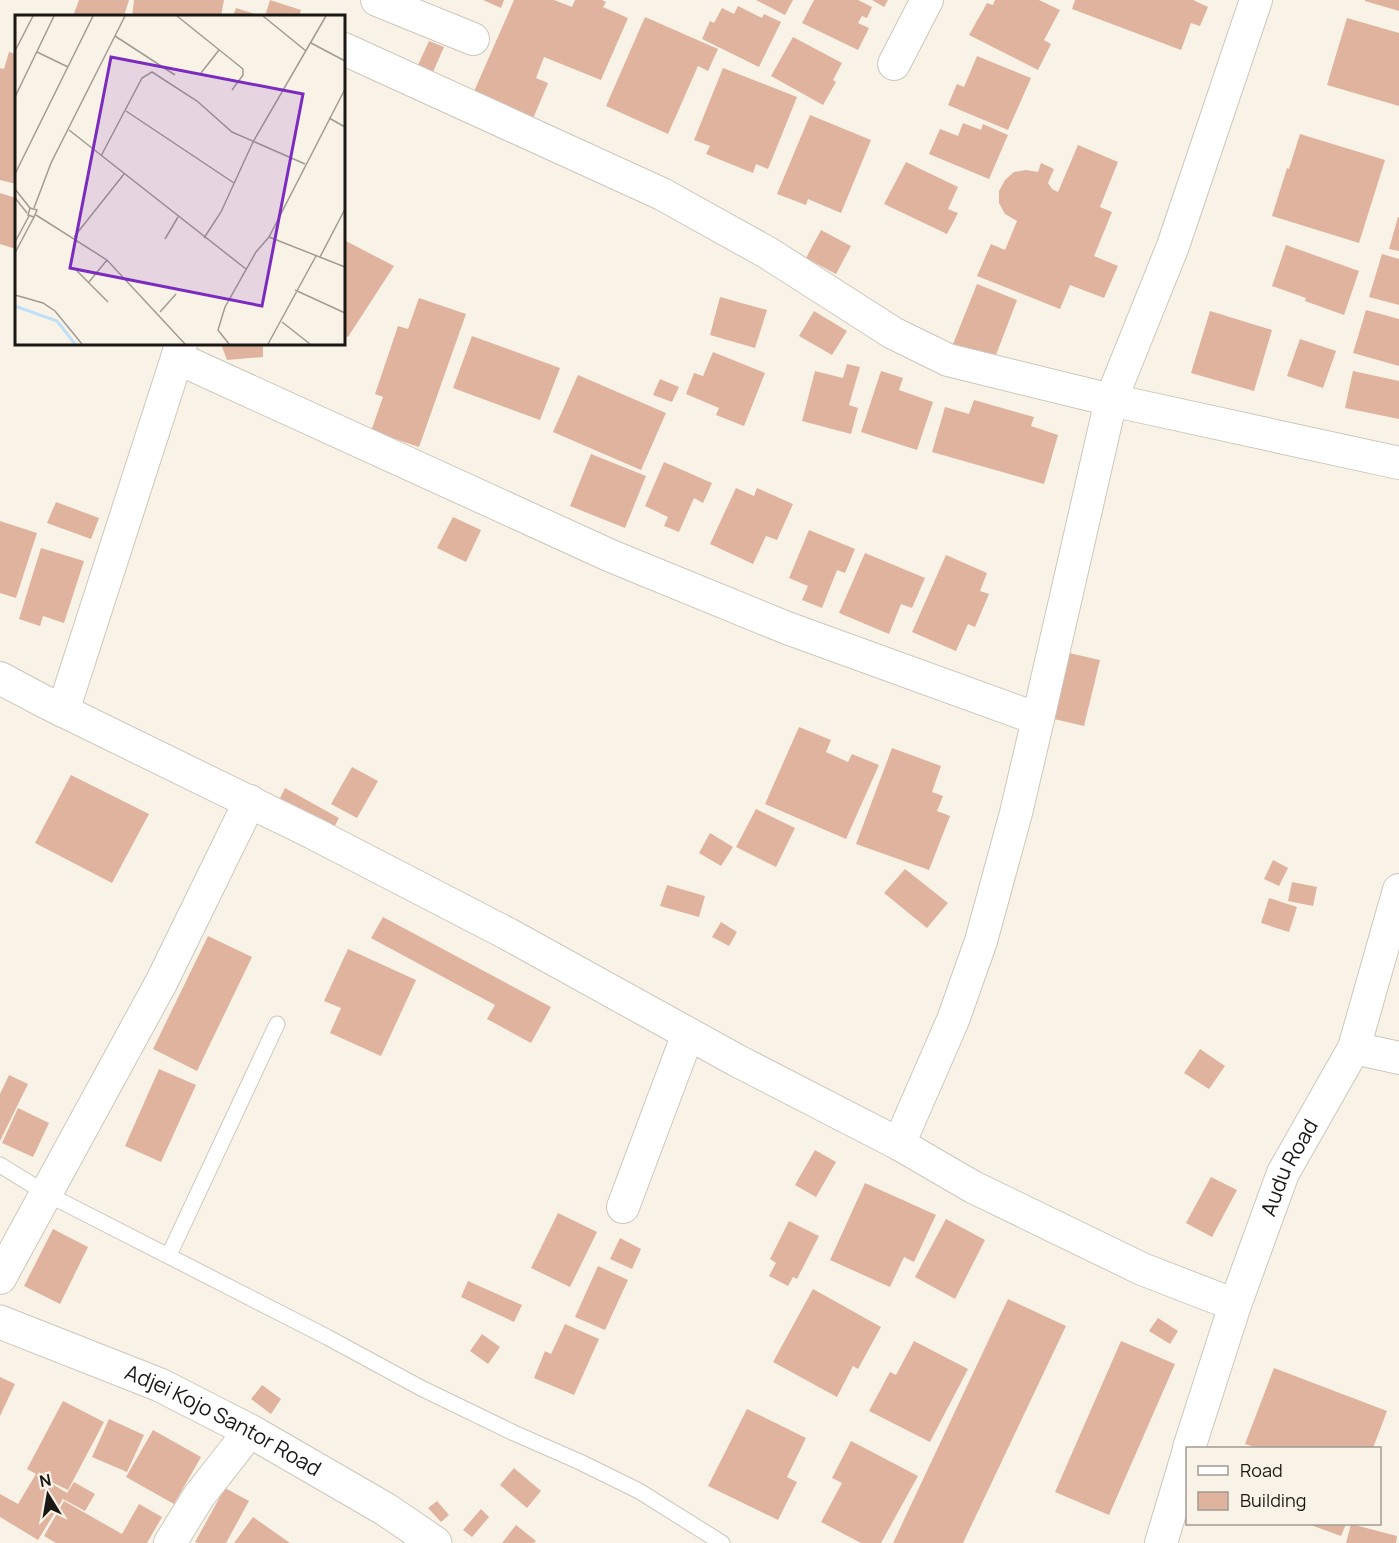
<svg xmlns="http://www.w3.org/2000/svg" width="1399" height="1543" font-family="Manrope,sans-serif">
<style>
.building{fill:#e0b39f}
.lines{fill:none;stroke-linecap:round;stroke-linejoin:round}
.service-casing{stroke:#cdc7bc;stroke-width:17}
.minor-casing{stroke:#cdc7bc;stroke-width:34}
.tertiary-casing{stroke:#cdc7bc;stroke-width:35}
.service{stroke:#fff;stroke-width:15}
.minor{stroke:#fff;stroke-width:32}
.tertiary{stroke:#fff;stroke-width:33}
.labels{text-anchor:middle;stroke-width:5;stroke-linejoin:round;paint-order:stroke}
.street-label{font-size:21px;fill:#1a1814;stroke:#f9f3e7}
.inset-river{fill:none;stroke:#c0e0f9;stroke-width:3}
.inset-road{fill:none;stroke:#a09b93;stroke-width:1.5}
.view{fill:#7b2cbf;fill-opacity:0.15;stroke:#7b2cbf;stroke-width:3}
.inset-edge{fill:none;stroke:#1a1814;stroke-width:3}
</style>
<rect width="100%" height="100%" fill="#f9f3e7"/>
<path class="building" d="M79,0H129L124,16H73Z
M134,0H224L221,16H132Z
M270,0L301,10L299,16H265Z
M483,0H504L501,8Z
M514,0H554L572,7L575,0H602L606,2L603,7L628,18L601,80L544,57L536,78L548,83L532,121L472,96Z
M756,0H793L785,15Z
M814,0H858L872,7L867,18L862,16L858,23L869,28L858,50L802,23Z
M872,0H888L884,7Z
M995,0H1039L1060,10L1044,40L1051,44L1038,70L969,35L987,3L993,5Z
M1075,0H1193L1208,7L1200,26L1191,23L1181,50L1072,9Z
M1365,0H1399V11L1365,1Z
M738,6L762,18L764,14L781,22L759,67L702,39L710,21L714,23L722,8L734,14Z
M236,8L262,16H233Z
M645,17L718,49L708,71L698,66L668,134L606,106Z
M1347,18L1399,33V106L1327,85Z
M793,37L842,63L833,80L836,82L823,105L771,76Z
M429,41L444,47L433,72L418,65Z
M9,52L16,54V184L0,180V68L4,69Z
M977,56L1031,78L1008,130L948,105L957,84L964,87Z
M723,68L797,97L768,169L756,164L753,173L706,154L710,146L694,140Z
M810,115L871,140L841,213L808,199L806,205L777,194Z
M963,123L981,130L983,124L1008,135L989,179L929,154L940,129L958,136Z
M1300,134L1385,160L1359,243L1272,216L1287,168L1289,169Z
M1078,145L1118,162L1100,207L1112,212L1094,256L1118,266L1104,298L1070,285L1060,309L977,276L991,244L1005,250L1017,221L1005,214L999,203V191L1005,180L1014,172L1026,170L1038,172L1041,163L1054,169L1048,183L1052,189L1058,192Z
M906,162L958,187L948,209L958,213L947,234L884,204Z
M0,193L16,198V249L0,244Z
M1398,217H1399V251L1389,249Z
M821,230L851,246L836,274L806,258Z
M344,240L394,266L348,337L344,336Z
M1286,245L1359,271L1344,315L1305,301L1306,298L1272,286Z
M1382,254L1399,259V305L1369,297Z
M977,284L1017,300L994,360L953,344Z
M720,297L767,310L755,348L710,335Z
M419,298L466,314L419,447L371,431L383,397L375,394L398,326L408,329Z
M1366,310L1399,319V366L1353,353Z
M814,311L847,331L832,355L799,336Z
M1210,311L1272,330L1254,391L1191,373Z
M472,336L560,368L540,420L453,388Z
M1300,339L1336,351L1323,388L1287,376Z
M221,344H263V357L227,360Z
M713,352L765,373L744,426L716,415L719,408L686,394L694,373L703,376Z
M847,364L860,367L849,405L858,408L851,434L802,421L815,371L843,378Z
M881,371L903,378L899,390L933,402L917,450L861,432Z
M1353,371L1399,381V419L1345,408Z
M578,375L666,413L641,470L553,432Z
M660,379L679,387L672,402L653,395Z
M974,400L1034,417L1031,426L1058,435L1044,484L932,452L945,407L969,414Z
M591,454L646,476L625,528L570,506Z
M664,462L712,483L703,503L694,498L679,532L664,526L668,517L645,506Z
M736,488L754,496L757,488L793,504L777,540L766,536L753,564L710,544Z
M56,502L99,518L91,539L47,523Z
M453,517L481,530L466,562L437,548Z
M0,521L37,533L16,598L0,593Z
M809,530L855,549L845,573L837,570L822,608L802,600L808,586L789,578Z
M41,548L84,561L64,623L43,616L40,626L19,619Z
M865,553L925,578L912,608L901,604L889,634L839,613Z
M946,555L987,573L980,591L989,594L975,627L968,624L956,651L912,632Z
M1069,653L1100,660L1084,726L1054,719Z
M799,727L831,740L826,752L848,762L852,754L879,765L846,839L765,804Z
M892,748L941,766L932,792L943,796L937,811L950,816L929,870L856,844Z
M352,767L378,781L357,818L331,804Z
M71,775L149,814L112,883L35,843Z
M285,788L339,818L332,831L279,800Z
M756,809L795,828L776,867L736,847Z
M710,833L733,847L721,866L699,853Z
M1273,860L1288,868L1279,886L1264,879Z
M905,869L948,903L927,928L884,893Z
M1292,882L1317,887L1313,906L1288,901Z
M667,885L705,896L699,917L660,906Z
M1269,898L1297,907L1289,932L1261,923Z
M383,917L551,1007L531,1043L487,1019L495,1005L371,938Z
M721,922L737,932L729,946L712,937Z
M208,936L252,957L197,1071L153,1049Z
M348,949L416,980L381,1056L330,1033L341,1008L324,1001Z
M1200,1049L1225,1066L1209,1089L1184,1073Z
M159,1069L196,1085L161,1162L125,1146Z
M9,1075L28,1084L0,1141V1094Z
M18,1108L49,1123L33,1157L2,1143Z
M815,1150L836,1162L816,1197L795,1185Z
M1211,1177L1237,1190L1212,1237L1186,1223Z
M865,1183L936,1215L914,1262L904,1257L890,1287L830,1260Z
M558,1213L597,1232L570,1287L531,1268Z
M946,1219L985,1240L955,1299L915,1277Z
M789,1221L819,1236L797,1279L793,1277L788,1286L769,1276L776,1263L770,1259Z
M53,1229L88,1247L60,1304L24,1286Z
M620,1238L641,1249L632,1269L610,1259Z
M598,1266L628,1280L605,1330L575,1317Z
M468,1281L522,1305L514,1322L461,1297Z
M813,1289L881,1327L858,1369L853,1366L837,1397L773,1362Z
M1008,1299L1066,1326L963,1543H893Z
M1158,1318L1178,1331L1170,1344L1149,1331Z
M565,1324L599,1339L574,1395L534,1378L545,1351L551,1354Z
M482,1334L500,1347L488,1364L470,1351Z
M914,1341L968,1369L930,1442L869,1411L890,1372L896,1375Z
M1121,1341L1175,1364L1109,1515L1055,1492Z
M1274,1368L1387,1411L1373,1448H1258L1245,1444Z
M0,1377L15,1384L0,1416Z
M262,1385L281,1399L271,1414L251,1399Z
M63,1401L104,1422L68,1490L39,1476L67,1493L74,1482L95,1494L85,1511L63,1499L38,1540L0,1517V1494L18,1504L36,1474L27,1469Z
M747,1409L806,1438L787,1477L797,1482L778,1520L708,1486Z
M109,1419L144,1435L127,1472L92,1457Z
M153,1430L201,1457L174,1504L126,1477Z
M851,1441L918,1476L881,1543H861L821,1522L842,1483L832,1478Z
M514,1468L541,1491L527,1508L500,1485Z
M225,1488L249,1501L226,1543H198L195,1542Z
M64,1501L122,1534L139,1504L162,1517L147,1543H56L44,1536Z
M437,1501L449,1515L441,1522L428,1508Z
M481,1509L489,1517L472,1537L463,1530Z
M253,1517L290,1543H234Z
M1308,1524H1346L1341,1536Z
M1351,1524L1397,1536L1396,1543H1346Z
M516,1525L536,1541L534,1543H502Z"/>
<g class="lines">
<g class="service-casing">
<path id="service" d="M0,1165L47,1194L327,1337L421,1388L514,1433L580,1462L639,1491L722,1543
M169,1255L277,1024"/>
</g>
<g class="minor-casing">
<g id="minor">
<path d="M377,0L473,39"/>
<path d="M344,49L662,194L768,253L893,333L948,360L1111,400L1399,463"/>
<path d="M894,64L927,0"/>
<path d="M177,358L611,556L787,628L1038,719"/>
<path d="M0,678L45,702L313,833L508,934L736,1060L899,1144L973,1187L1142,1269L1235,1305"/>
<path d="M63,711L177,358L181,344"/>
<path d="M1354,1048L1399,1058"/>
<path d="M899,1144L953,1020L981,941L1016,813L1038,719L1111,400L1173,246L1256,0"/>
<path d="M623,1207L688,1034"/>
<path d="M0,1278L161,983L250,801"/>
<path id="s1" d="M1189,1448L1235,1305L1283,1173L1354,1048L1399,890"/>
<path d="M170,1543L199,1496L250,1431"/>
<path d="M1161,1543L1188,1453"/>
</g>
</g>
<g class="tertiary-casing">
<g id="tertiary">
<path id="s2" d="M0,1322L160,1385L250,1431L385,1509L435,1543"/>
</g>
</g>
<use href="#service" class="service"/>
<use href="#minor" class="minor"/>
<use href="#tertiary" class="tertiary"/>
</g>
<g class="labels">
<g class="street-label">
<text dy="7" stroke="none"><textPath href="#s1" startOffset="298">Audu Road</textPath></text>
<text dy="7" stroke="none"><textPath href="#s2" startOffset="244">Adjei Kojo Santor Road</textPath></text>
</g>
</g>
<g transform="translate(15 15)">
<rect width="330" height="330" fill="#f9f3e7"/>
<path class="inset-river" d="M0,291L42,306L60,329"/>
<path class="inset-road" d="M162,1L228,54V60L217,75M248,1L291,36M100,21L160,60M296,28L330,46M0,36L18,1M22,37L53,52M186,58L204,35M0,82L39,1M111,96L219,168M314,103L330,112M54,115L231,254M86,141L127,63L137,57L182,86L217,117L290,149M0,159L78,1M0,174L15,193L22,195L19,202L13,200L15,193M0,183L12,198M19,193L36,148L110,1M21,200L92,245L170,329M59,222L109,159M254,222L330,252M189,223L206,197L238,127L311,1M150,224L163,202M0,227L14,201M0,238L19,202M305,242L330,194M62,256L93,287M74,267L92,245M280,275L330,298M0,280L28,288L40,296L67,329M145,297L161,279M267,307L295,329M214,329L203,315L210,292L241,237L254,222L330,74M253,329L301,241"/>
<path class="view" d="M96,42L288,79L247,291L55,253Z"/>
<rect width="330" height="330" class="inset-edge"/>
</g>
<rect x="1186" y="1447" width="195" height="78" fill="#f9f3e7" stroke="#a09b93" stroke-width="1.5"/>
<rect x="1198" y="1466" width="30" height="9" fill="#ffffff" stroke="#a09b93" stroke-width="1.5"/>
<text x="1240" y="1477" font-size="18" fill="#1a1814">Road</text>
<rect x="1198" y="1492" width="30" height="18" fill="#e0b39f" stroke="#a09b93" stroke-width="1.5"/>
<text x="1240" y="1507" font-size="18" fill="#1a1814">Building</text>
<g transform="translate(48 1495) rotate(349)" stroke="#f9f3e7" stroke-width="4.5" paint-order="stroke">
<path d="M0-4.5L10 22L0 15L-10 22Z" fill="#1a1814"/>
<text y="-9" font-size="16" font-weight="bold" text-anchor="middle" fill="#1a1814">N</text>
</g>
</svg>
